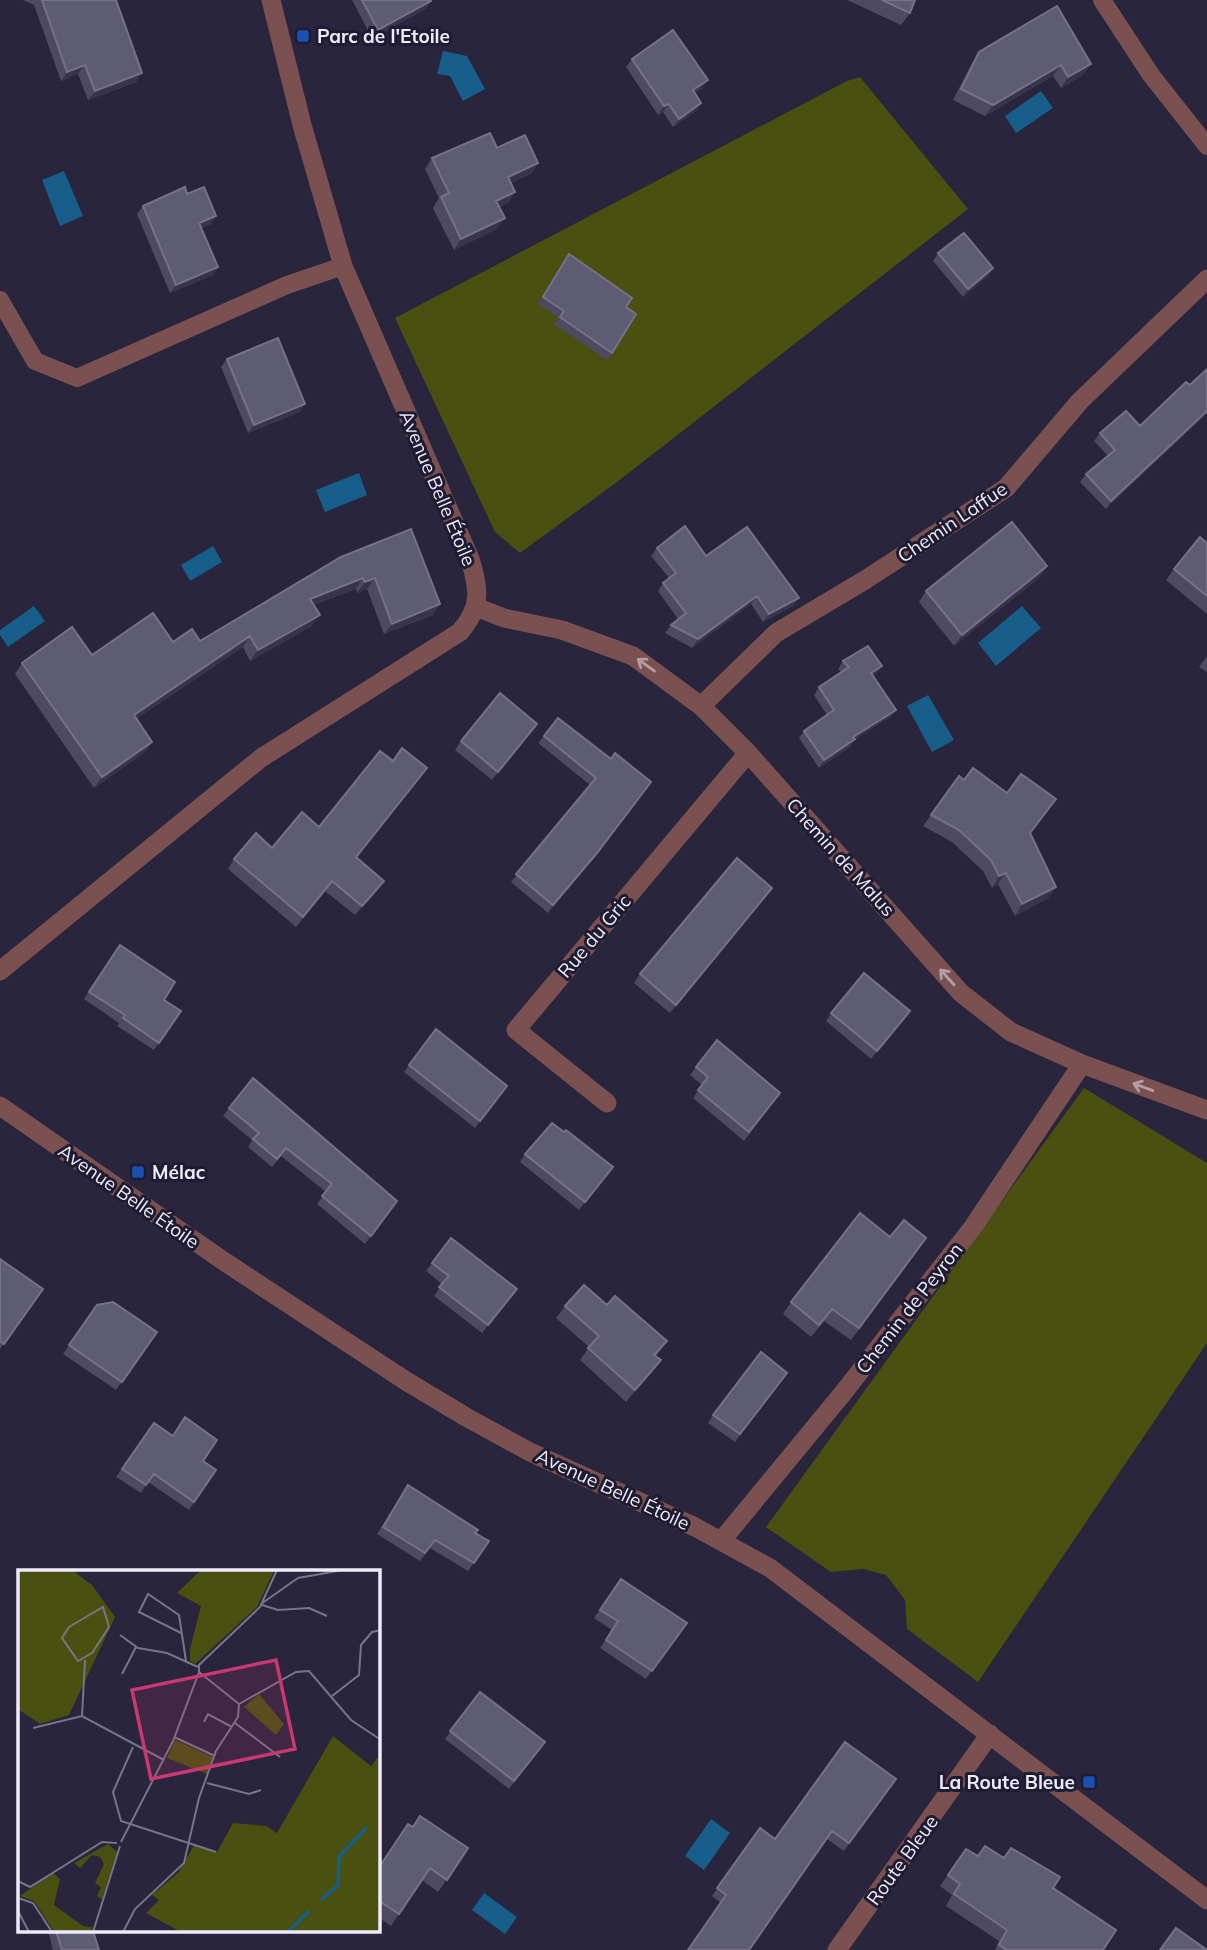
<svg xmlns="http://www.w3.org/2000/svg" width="1207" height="1950" font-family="Mulish,sans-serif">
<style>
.green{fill:#4a5010}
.water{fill:#185e8b}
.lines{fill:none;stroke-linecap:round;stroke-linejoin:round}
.service{stroke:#7a5150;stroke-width:18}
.minor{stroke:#7a5150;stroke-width:19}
.wall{fill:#4d4a62}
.shaded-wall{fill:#37344c}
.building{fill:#5e5c72;stroke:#757288;stroke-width:2}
.oneway{stroke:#b49ea6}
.transit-dot{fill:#1a4fb4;stroke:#1f1c32;stroke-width:2.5}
.labels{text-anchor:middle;stroke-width:6;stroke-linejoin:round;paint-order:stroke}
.poi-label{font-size:19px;font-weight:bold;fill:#eeecfc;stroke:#1f1c32;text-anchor:start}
.street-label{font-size:19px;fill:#eeecfc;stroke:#1f1c32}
.inset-river{fill:none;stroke:#185e8b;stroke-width:3.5}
.inset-road{fill:none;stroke:#777589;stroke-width:2}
.view{fill:#c93873;fill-opacity:0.15;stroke:#c93873;stroke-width:3.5}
.inset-edge{fill:none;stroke:#eeecfc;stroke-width:3.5}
</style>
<rect width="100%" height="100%" fill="#28253c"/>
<path class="green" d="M860,77L968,209L617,482L520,553L495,532L395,318L847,81Z
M1084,1088L1207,1163V1343L978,1682L907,1629L905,1600L886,1575L863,1569L831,1572L766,1527Z"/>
<path class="water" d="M443,51L467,56L485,89L463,101L450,76L437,74Z
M1041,91L1053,108L1016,133L1005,116Z
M64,171L83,216L60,226L42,180Z
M359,473L367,495L325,512L316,490Z
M213,546L222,562L190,581L181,565Z
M34,606L45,621L8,647L0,635V630Z
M1022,606L1041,628L996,666L978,643Z
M928,695L954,740L932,752L907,706Z
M711,1819L730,1833L704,1870L685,1856Z
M484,1893L517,1917L505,1934L472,1910Z"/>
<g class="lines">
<path class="service" d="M1102,0L1151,75L1207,146
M0,300L35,361L77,378L287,285L343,266"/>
<path class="minor" d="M476,607L504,618L562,630L633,656L701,706L748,753L961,993L1011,1032L1082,1064L1207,1110
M701,706L776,633L865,580L1006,488L1080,401L1207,279
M0,971L261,758L460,632C482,606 479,590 470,559L343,266L302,125L271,0
M607,1103L516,1030L748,753
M0,1106L225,1262L406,1381L466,1417L530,1452L695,1527L770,1568L1207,1900
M722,1540L843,1393L973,1227L1082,1064
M837,1950L990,1734"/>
</g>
<path class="wall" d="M23,0H116L142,73L136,82L88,100L78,74L61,81L34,5Z
M352,0H431V1L426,9L372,38Z
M847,0H915L910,13L901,25Z
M1057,6L1083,75L1061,88L1053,76L985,116L953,100L972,63L979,52Z
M632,59L702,88L695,93L701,103L696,111L673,127L663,112L658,115L626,67Z
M497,148L538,163L531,174L511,183L515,192L508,203L499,207L505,218L497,229L454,250L433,208L439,198L425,169L432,158Z
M187,194L216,216L211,224L201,228L218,267L213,275L170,293L137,214L143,206Z
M938,253L993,268L988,276L963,297L933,261Z
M569,254L626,307L612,353L607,360L554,324L559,318L538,304Z
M227,359L300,412L248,433L221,367Z
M1207,369L1106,509L1080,482L1086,474L1108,456L1094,441L1100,433L1140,426Z
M1207,543V614L1166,580L1174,569Z
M657,548L706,556L799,598L793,606L763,622L751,604L692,648L665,633L671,625L678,619L658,591L663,583L669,578L651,556Z
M341,557L433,615L384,634L367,589L357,593L356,589L314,605L312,626L250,661L243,647L136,719L152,742L145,752L94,788L15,674L22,663L92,655L173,642L200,641Z
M1040,577L954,646L919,602L926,591Z
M1207,656V672L1199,667Z
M843,661L882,666L876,673L873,676L896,710L890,717L854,740L850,747L819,768L799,738L804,731L827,715L814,695L819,687L842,673L838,669Z
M537,724L492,780L455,750L461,741Z
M544,736L646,789L592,860L548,913L511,882L590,785L538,743Z
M393,761L420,777L357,858L377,891L355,915L325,891L296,927L228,869L234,859L272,848L319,827Z
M959,776L1030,833L1056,887L1048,898L1015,916L998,884L992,888L983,871L952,842L923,826Z
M772,888L670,1013L634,983L640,974Z
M120,945L164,1000L181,1011L154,1050L117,1026L119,1023L84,999Z
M910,1011L871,1059L826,1021L831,1013Z
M436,1029L507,1086L475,1128L404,1072Z
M696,1067L780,1093L744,1141L693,1098L702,1085L690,1075Z
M229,1108L391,1210L365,1244L317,1204L326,1192L281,1156L272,1167L248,1147L252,1140L223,1116Z
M564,1132L613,1167L579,1210L520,1162L525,1154Z
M890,1237L918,1250L851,1340L824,1321L811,1337L783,1314L791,1302Z
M0,1259L43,1289L0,1349Z
M432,1263L517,1289L482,1333L434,1296L442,1284L426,1271Z
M97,1305L157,1332L116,1390L63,1354Z
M607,1305L667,1341L656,1356L652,1372L626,1402L580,1360L589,1347L556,1318L565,1306Z
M787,1373L735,1442L708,1423L713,1415Z
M154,1423L216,1470L189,1510L148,1482L141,1493L116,1477Z
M408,1485L475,1533L489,1541L468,1571L430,1548L420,1561L377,1534Z
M621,1579L687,1623L646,1679L600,1648L612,1630L594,1618Z
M480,1692L539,1750L509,1789L445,1739Z
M896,1779L844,1851L827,1839L721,1903L712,1896L760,1828L775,1839Z
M412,1827L468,1848L438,1892L422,1880L391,1926L378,1917V1869Z
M966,1849L978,1856L1053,1888L1103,1950H995L999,1941L946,1906L952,1895L940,1886Z
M48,1931H93L99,1950H53Z"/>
<path class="shaded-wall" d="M431,1L426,9L372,38L378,30Z
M1091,64L1083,75L1061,88L1068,77Z
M85,65L78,74L61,81L67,72Z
M1061,65L1053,76L985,116L993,105Z
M142,73L136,82L88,100L95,91Z
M708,80L702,88L687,99L693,90Z
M701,103L696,111L673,127L679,119Z
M669,104L663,112L658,115L664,106Z
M538,163L531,174L500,188L508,177Z
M515,192L508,203L488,212L496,201Z
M216,216L211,224L194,231L199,223Z
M505,218L497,229L454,250L461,239Z
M218,267L213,275L170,293L176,285Z
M993,268L988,276L963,297L968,289Z
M305,404L300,412L248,433L254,425Z
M1207,411V414L1106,509L1111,501Z
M1047,566L1040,577L954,646L962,635Z
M363,578L356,589L302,610L310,599Z
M375,578L367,589L357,593L365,582Z
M757,596L751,604L692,648L698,639Z
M799,598L793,606L763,622L769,614Z
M440,604L433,615L384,634L392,624Z
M320,615L312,626L250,661L258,650Z
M250,636L243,647L126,726L134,715Z
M882,666L876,673L866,681L871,673Z
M896,710L890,717L854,740L850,747L819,768L824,760L853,737Z
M152,742L145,752L94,788L102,777Z
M427,768L420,777L349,867L356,857Z
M646,789L592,860L548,913L553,905Z
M1006,873L998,884L992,888L999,876Z
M384,881L377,891L355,915L362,906Z
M1056,887L1048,898L1015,916L1022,904Z
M772,888L766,896L670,1013L676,1005Z
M910,1011L905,1019L871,1059L877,1051Z
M613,1167L607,1176L579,1210L585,1202Z
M661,1360L652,1372L626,1402L635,1390Z"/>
<path class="building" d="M42,0H116L142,73L95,91L85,65L67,72Z
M362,0H431V1L378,30Z
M882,0H915L910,13Z
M1057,6L1091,64L1068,77L1061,65L993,105L961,89L979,52Z
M673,30L708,80L693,90L701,103L679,119L669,104L664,106L632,59Z
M490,133L497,148L525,135L538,163L508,177L515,192L496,201L505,218L461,239L441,197L449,193L432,158Z
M185,187L187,194L204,187L216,216L199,223L218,267L176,285L143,206Z
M964,233L993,268L968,289L938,253Z
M569,254L632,298L626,307L636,314L612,353L560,317L564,311L543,297Z
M278,338L305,404L254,425L227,359Z
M1207,369V411L1111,501L1086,474L1115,450L1100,433L1126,411L1140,426L1186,382L1190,385Z
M1012,522L1047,566L962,635L926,591Z
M685,526L706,556L747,527L799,598L769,614L757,596L698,639L671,625L686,613L663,583L676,573L657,548Z
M411,529L440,604L392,624L375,578L365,582L363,578L310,599L320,615L258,650L250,636L134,715L152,742L102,777L22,663L72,627L92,655L153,613L173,642L192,629L200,641L341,557Z
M1200,537L1207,543V596L1174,569Z
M868,646L882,666L871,673L896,710L853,737L855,739L824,760L804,731L834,710L819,687L849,667L843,661Z
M500,693L537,724L498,772L461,741Z
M558,718L611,759L615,753L651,782L597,853L553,905L516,874L596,778L544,736Z
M402,748L427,768L356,857L384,881L362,906L332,881L303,917L234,859L256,833L272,848L302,812L319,827L380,751L393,761Z
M973,768L1007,793L1021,774L1056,799L1030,833L1056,887L1022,904L1006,873L999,876L991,860L959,830L931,815L959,776L964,780Z
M737,858L772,888L676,1005L640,974Z
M120,945L175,982L164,1000L181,1011L159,1043L123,1018L125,1015L89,992Z
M864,973L910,1011L877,1051L831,1013Z
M436,1029L507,1086L480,1121L409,1065Z
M717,1040L780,1093L749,1132L698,1090L708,1077L696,1067Z
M253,1078L397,1201L371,1236L322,1196L332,1184L286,1148L277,1159L253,1139L259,1133L229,1108Z
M552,1123L564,1132L566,1130L613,1167L585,1202L525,1154Z
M860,1213L890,1237L904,1220L926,1238L859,1328L832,1309L819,1325L791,1302Z
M451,1238L517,1289L488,1325L439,1287L449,1276L432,1263Z
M0,1259L43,1289L4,1344L0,1341Z
M584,1285L607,1305L615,1296L667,1341L654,1355L661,1360L635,1390L588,1348L599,1336L565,1306Z
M113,1302L157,1332L122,1382L69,1345L97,1305Z
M761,1352L787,1373L740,1434L713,1415Z
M185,1417L217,1440L203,1461L216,1470L194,1502L154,1474L146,1485L122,1469L154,1423L173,1436Z
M408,1485L478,1530L475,1533L489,1541L474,1563L435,1540L425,1553L383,1527Z
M621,1579L687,1623L652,1671L606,1640L618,1621L600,1610Z
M480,1692L545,1742L514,1781L450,1731Z
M845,1742L896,1779L849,1843L832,1831L749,1950H688L726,1895L717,1888L760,1828L775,1839Z
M420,1816L468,1848L447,1880L430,1868L399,1914L378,1900V1869L408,1824L413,1827Z
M985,1846L1004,1858L1011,1848L1060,1877L1053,1888L1116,1930L1103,1950H1007L999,1945L1007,1930L954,1894L960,1884L948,1875L966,1849L978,1856Z
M1176,1928L1207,1950H1160Z
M56,1931H93L99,1950H62Z"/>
<defs><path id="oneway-shaft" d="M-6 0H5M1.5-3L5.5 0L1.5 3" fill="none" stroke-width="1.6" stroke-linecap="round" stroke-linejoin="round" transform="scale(1.75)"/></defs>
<g class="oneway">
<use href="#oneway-shaft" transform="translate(646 665) rotate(-144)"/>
<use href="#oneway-shaft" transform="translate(947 977) rotate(-132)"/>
<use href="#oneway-shaft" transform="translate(1143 1087) rotate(-160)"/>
</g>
<g class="transit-dot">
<rect x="296" y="29" width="14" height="14" rx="3.5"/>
<rect x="131" y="1165" width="14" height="14" rx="3.5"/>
<rect x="1082" y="1775" width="14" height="14" rx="3.5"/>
</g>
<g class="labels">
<g class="poi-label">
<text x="317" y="43">Parc de l'Etoile</text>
<text x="152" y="1179">Mélac</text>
<text x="1075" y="1789" text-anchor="end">La Route Bleue</text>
</g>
<g class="street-label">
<text transform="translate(438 488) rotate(67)" y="7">Avenue Belle Étoile</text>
<text transform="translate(952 522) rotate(-34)" y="7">Chemin Laffue</text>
<text transform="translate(841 857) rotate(48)" y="7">Chemin de Malus</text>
<text transform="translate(594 936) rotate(-50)" y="7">Rue du Gric</text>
<text transform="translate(129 1196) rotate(35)" y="7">Avenue Belle Étoile</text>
<text transform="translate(909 1308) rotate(-52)" y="7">Chemin de Peyron</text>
<text transform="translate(613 1489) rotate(25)" y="7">Avenue Belle Étoile</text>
<text transform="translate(902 1860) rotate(-54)" y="7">Route Bleue</text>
</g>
</g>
<g transform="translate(18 1570)">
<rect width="362" height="362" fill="#28253c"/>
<path d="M0,0H54L74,15L97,47L51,145L22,154L0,139ZM183,0L256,1L239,37L177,94L172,91V79L183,36L159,23ZM241,124L266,154L258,165L226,137ZM315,166L353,196L362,185V362H163L128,343L141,330L134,325L161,302L176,275L199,282L215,253L248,256L259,263ZM157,170L195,187L189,204L149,188ZM90,274L99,282L84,329L79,326L83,317L77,313L86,294L82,287L74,285L62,298L56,293ZM35,303L42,309L36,335L65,356L74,357L73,362H36L16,331L2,326Z" fill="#4a5010"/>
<path class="inset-river" d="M303,330L320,315L321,287L348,258M270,362L291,341"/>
<path class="inset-road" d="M243,34L280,8L325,0M244,35L260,40L291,38L309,46M85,37L91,57L74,83L60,91L44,68L51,57ZM163,63L121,42L130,24L161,45L168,91M102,65L120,78L149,83L180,97M181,102V95L242,37L259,0M181,102L221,134M104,104L118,77M314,126L341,105L343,75L354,62L363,60M221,134L278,102L291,101L333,150L363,170M64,146L67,90M186,152L190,144L214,157M217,153L262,187M15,158L64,146L146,190M156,167L197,186M115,177L95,222L103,251L198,282M189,213L231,224L243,220M103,272L155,171L181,102M0,311L12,317L84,272L99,273M0,328L15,333L34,362M0,341L11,362M75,362L102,276M105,362L117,339L166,293L181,228L198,181L220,147L221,134"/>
<path class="view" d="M258,90L277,179L133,209L114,120Z"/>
<rect width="362" height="362" class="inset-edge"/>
</g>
</svg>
